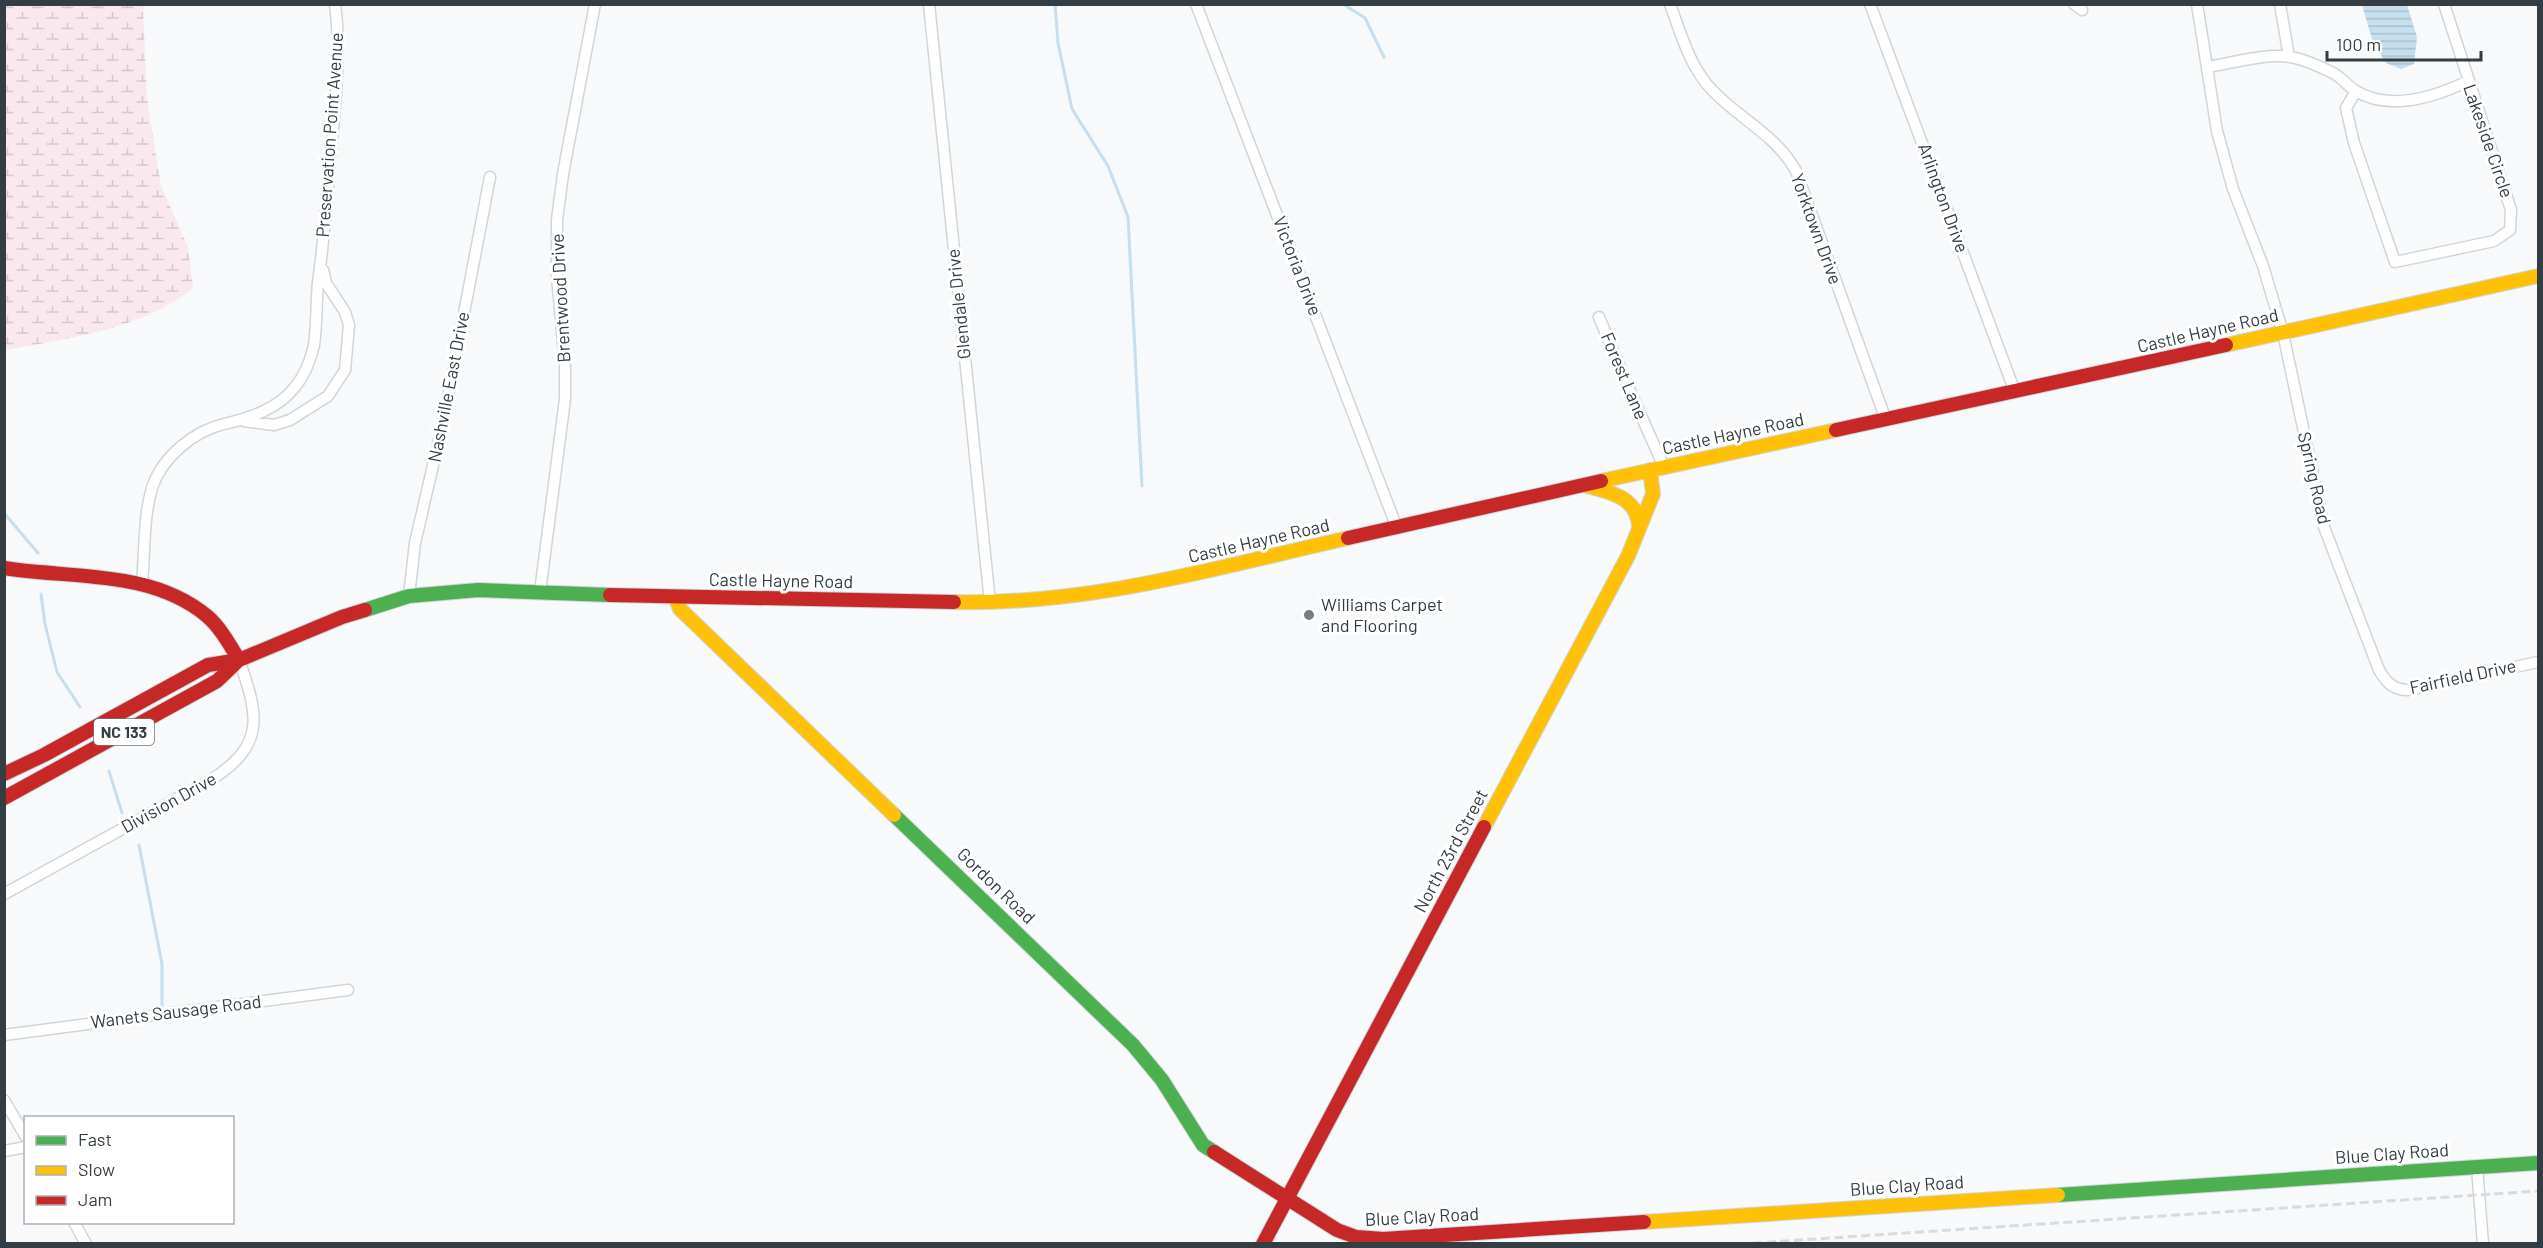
<svg xmlns="http://www.w3.org/2000/svg" width="2543" height="1248" font-family="Barlow,sans-serif">
<style>
.wetland{fill:url(#wetland-marsh)}
.water{fill:url(#water-rules)}
.lines{fill:none;stroke-linecap:round;stroke-linejoin:round}
.stream{stroke:#c6deed;stroke-width:3}
.street-casing{stroke:#cfd6da;stroke-width:13}
.fast-casing{stroke:#cfd6da;stroke-width:16}
.slow-casing{stroke:#cfd6da;stroke-width:16}
.jam-casing{stroke:#cfd6da;stroke-width:16}
.street{stroke:#fefefe;stroke-width:10}
.fast{stroke:#4caf50;stroke-width:14}
.slow{stroke:#ffc107;stroke-width:14}
.jam{stroke:#c62828;stroke-width:14}
.rail{stroke:#dadbdc;stroke-width:3;stroke-dasharray:9 4.5;stroke-linecap:butt}
.poi-dot{fill:#787f83;stroke:#fff;stroke-width:2}
.labels{text-anchor:middle;stroke-width:6;stroke-linejoin:round;paint-order:stroke}
.shield{fill:#fff;stroke:#70777b;stroke-width:1.5}
.shield-label{font-size:16px;font-weight:bold;fill:#333d43}
.street-label{font-size:18px;fill:#333d43;stroke:#fff}
.poi-label{font-size:18px;fill:#333d43;stroke:#fff;text-anchor:start}
</style>
<defs>
<pattern id="wetland-marsh" width="20" height="14" patternUnits="userSpaceOnUse" patternTransform="scale(1.5)"><rect width="20" height="14" fill="#f9e9ee"/><path d="M1 5h8M5 5V1M11 12h8M15 12V8" fill="none" stroke="#d6c9cd"/></pattern>
<pattern id="water-rules" width="6" height="5" patternUnits="userSpaceOnUse" patternTransform="scale(1.5)"><rect width="6" height="5" fill="#c6deed"/><path d="M0 2.5h6" fill="none" stroke="#abbfcc"/></pattern>
</defs>
<rect width="100%" height="100%" fill="#f7f9fb"/>
<path class="wetland" d="M5,4L146,5L143,10L147,98L161,186L188,247L193,288C144,329 67,339 5,350Z"/>
<path class="water" d="M2362,5H2407L2417,37L2414,64L2401,69L2386,63L2373,42Z"/>
<g class="lines">
<path class="stream" d="M1055,4L1058,43L1072,109L1108,166L1128,217L1142,486
M1343,4L1365,18L1384,57
M4,513L38,553
M41,594L45,624L57,672L80,707
M109,771L122,813
M139,845L162,964V1006"/>
<g class="street-casing">
<path id="street" d="M929,4L990,603
M1196,4L1397,528
M1670,4C1681,34 1690,68 1713,91C1741,120 1776,135 1796,171L1886,420
M1870,4L2015,392
M2074,4L2082,10
M2197,4L2217,131L2233,189L2263,266L2283,333L2324,527L2379,670C2386,682 2393,690 2408,690L2538,662
M2280,4L2289,57
M2208,67C2231,63 2267,53 2290,57C2303,59 2321,67 2333,73C2341,77 2347,85 2354,90C2389,112 2433,98 2468,81
M2356,91L2346,108L2354,143L2395,262L2494,241L2510,230L2511,210L2444,4
M1599,317L1626,382L1664,467
M244,421L274,425L290,420L328,396L345,370L349,325L345,312L326,283L323,270
M142,583C145,553 143,518 152,488C162,457 194,431 224,424C250,418 278,409 295,387C304,376 311,359 314,345C317,324 316,303 318,282C324,242 326,203 330,164C334,111 342,57 335,4
M540,592L565,399V365L557,277V220L563,174L595,4
M409,596L415,543L444,418L490,177
M4,894L209,781C266,746 259,716 239,660
M4,1035L348,990
M4,1100L26,1137
M4,1151L26,1147
M2477,1167L2483,1244
M74,1222L86,1244"/>
</g>
<g class="fast-casing">
<path id="fast" d="M365,610L409,596L478,590L610,595
M894,815L1133,1045L1162,1080L1203,1145L1214,1152
M2058,1195L2538,1163"/>
</g>
<g class="slow-casing">
<path id="slow" d="M2226,345L2538,276
M1601,481L1836,430
M1587,486C1611,492 1638,498 1639,527
M675,597L680,609L894,815
M954,602C1091,605 1215,568 1348,538
M1484,827L1628,556L1653,494L1650,470
M1644,1222L2058,1195"/>
</g>
<g class="jam-casing">
<path id="jam" d="M1836,430L2226,345
M1348,538L1601,481
M4,568C72,579 150,569 207,616C220,627 230,645 239,660L342,617L365,610
M610,595L954,602
M4,774L44,755L208,665L239,660
M4,798L217,681L239,660
M1214,1152L1337,1230L1356,1237L1383,1239L1644,1222
M1263,1244L1484,827"/>
</g>
<use href="#street" class="street"/>
<use href="#fast" class="fast"/>
<use href="#slow" class="slow"/>
<use href="#jam" class="jam"/>
<path class="rail" d="M1740,1244L2538,1191"/>
</g>
<circle class="poi-dot" cx="1309" cy="615" r="6"/>
<g class="labels">
<rect class="shield" x="94" y="719" width="60" height="26" rx="4.5"/>
<g class="shield-label">
<text x="124" y="738">NC 133</text>
</g>
<g class="street-label">
<text transform="translate(330 135) rotate(-86)" y="6">Preservation Point Avenue</text>
<text transform="translate(2488 141) rotate(71)" y="6">Lakeside Circle</text>
<text transform="translate(1943 198) rotate(70)" y="6">Arlington Drive</text>
<text transform="translate(1816 229) rotate(70)" y="6">Yorktown Drive</text>
<text transform="translate(1297 266) rotate(69)" y="6">Victoria Drive</text>
<text transform="translate(561 298) rotate(-93)" y="6">Brentwood Drive</text>
<text transform="translate(959 304) rotate(-96)" y="6">Glendale Drive</text>
<text transform="translate(2208 331) rotate(-13)" y="6">Castle Hayne Road</text>
<text transform="translate(1624 376) rotate(67)" y="6">Forest Lane</text>
<text transform="translate(449 387) rotate(-79)" y="6">Nashville East Drive</text>
<text transform="translate(1733 434) rotate(-12)" y="6">Castle Hayne Road</text>
<text transform="translate(2314 478) rotate(77)" y="6">Spring Road</text>
<text transform="translate(1259 541) rotate(-13)" y="6">Castle Hayne Road</text>
<text transform="translate(781 581) rotate(1)" y="6">Castle Hayne Road</text>
<text transform="translate(2463 677) rotate(-12)" y="6">Fairfield Drive</text>
<text transform="translate(169 803) rotate(-29)" y="6">Division Drive</text>
<text transform="translate(1451 851) rotate(-62)" y="6">North 23rd Street</text>
<text transform="translate(996 886) rotate(44)" y="6">Gordon Road</text>
<text transform="translate(176 1012) rotate(-7)" y="6">Wanets Sausage Road</text>
<text transform="translate(2392 1154) rotate(-4)" y="6">Blue Clay Road</text>
<text transform="translate(1907 1186) rotate(-4)" y="6">Blue Clay Road</text>
<text transform="translate(1422 1217) rotate(-3)" y="6">Blue Clay Road</text>
</g>
<g class="poi-label">
<text x="1321" y="611">Williams Carpet<tspan x="1321" dy="21">and Flooring</tspan></text>
</g>
</g>
<rect width="2543" height="1248" fill="none" stroke="#333d43" stroke-width="12"/>
<rect x="24" y="1116" width="210" height="108" fill="#ffffff" stroke="#adb1b4" stroke-width="1.5"/>
<rect x="36" y="1136" width="30" height="9" fill="#4caf50" stroke="#adb1b4" stroke-width="1.5"/>
<text x="78" y="1146" font-size="18" fill="#333d43">Fast</text>
<rect x="36" y="1166" width="30" height="9" fill="#ffc107" stroke="#adb1b4" stroke-width="1.5"/>
<text x="78" y="1176" font-size="18" fill="#333d43">Slow</text>
<rect x="36" y="1196" width="30" height="9" fill="#c62828" stroke="#adb1b4" stroke-width="1.5"/>
<text x="78" y="1206" font-size="18" fill="#333d43">Jam</text>
<path d="M2327 51v9h154v-9" fill="none" stroke="#333d43" stroke-width="3"/>
<text x="2336" y="51" font-size="18" fill="#333d43" stroke="#ffffff" stroke-width="4.5" paint-order="stroke">100 m</text>
</svg>
